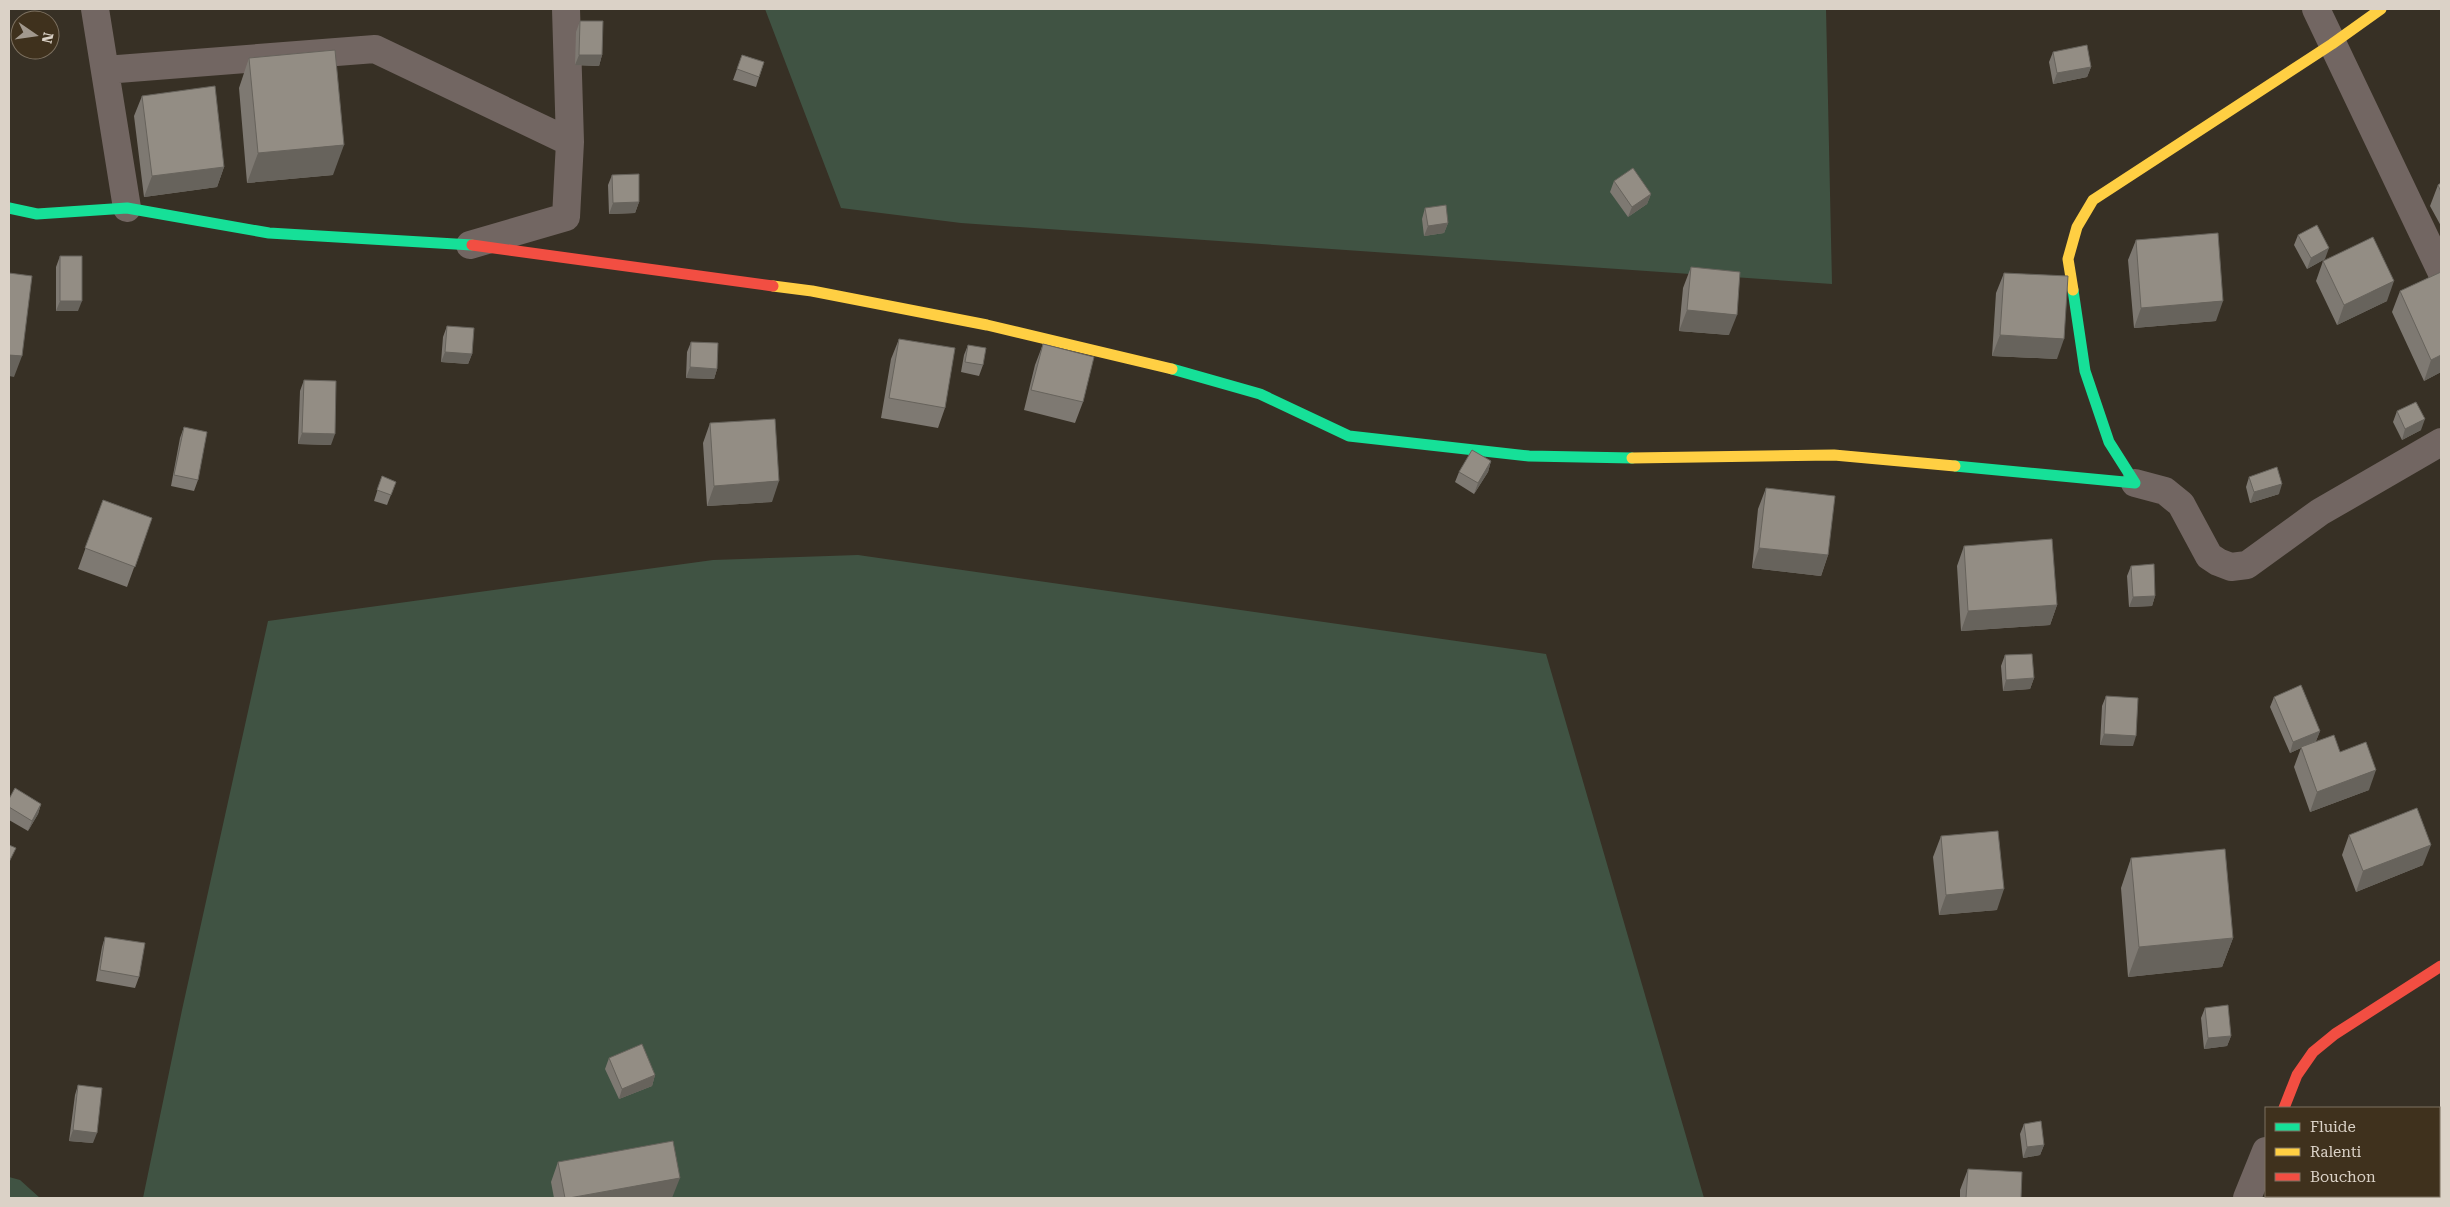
<svg xmlns="http://www.w3.org/2000/svg" width="2450" height="1207" font-family="'Roboto Serif',serif">
<style>
.green{fill:#405343}
.lines{fill:none;stroke-linecap:round;stroke-linejoin:round}
.street{stroke:#726662;stroke-width:28}
.fast{stroke:#16e098;stroke-width:11}
.slow{stroke:#ffcf43;stroke-width:11}
.jam{stroke:#f24e42;stroke-width:11}
.wall{fill:#7e7972}
.shaded-wall{fill:#67635c}
.building{fill:#938d84;stroke:#67635c}
</style>
<rect width="100%" height="100%" fill="#373025"/>
<path class="green" d="M765,9H1826L1832,284L961,223L841,208Z
M858,555L1546,654L1704,1198H143L182,1010L268,621L713,560Z
M9,1177L20,1180L40,1198H9Z"/>
<g class="lines">
<path class="street" d="M95,9L127,208
M566,9L570,142
M2316,9L2441,271
M105,70L375,49L570,142L566,217L470,245
M2135,483L2165,491L2181,504L2209,556L2218,562L2231,567L2247,565L2320,512L2441,442
M2247,1198L2266,1151"/>
<path class="fast" d="M9,208L37,214L127,208L269,233L472,245
M1172,369L1260,394L1349,436L1529,456L1632,458
M1955,466L2135,483L2109,442L2085,371L2073,290"/>
<path class="slow" d="M773,286L812,291L987,325L1172,369
M2073,290L2068,259L2077,227L2093,200L2332,44L2381,9
M1632,458L1834,455L1955,466"/>
<path class="jam" d="M472,245L773,286
M2284,1108L2297,1075L2313,1052L2335,1034L2441,966"/>
</g>
<path class="wall" d="M580,21L602,55L599,66L575,65L576,32Z
M2053,52L2091,67L2087,77L2053,84L2049,62Z
M742,55L764,62L756,87L733,80Z
M249,58L333,175L247,183L239,88Z
M142,96L224,167L217,187L144,197L134,116Z
M612,175L639,202L635,213L609,214L608,185Z
M1614,181L1651,194L1647,204L1628,217L1610,192Z
M2441,183V226L2430,206L2438,185Z
M1425,208L1448,223L1444,233L1424,236L1422,219Z
M2298,235L2325,259L2307,269L2294,245Z
M2136,240L2216,321L2134,328L2128,260Z
M60,256L78,311H56V267Z
M2323,261L2387,301L2337,325L2316,281Z
M1691,267L1729,335L1679,331L1683,288Z
M2441,272V372L2424,381L2392,312L2400,291Z
M2004,273L2057,359L1992,356L1996,293Z
M447,326L472,354L468,364L441,362L443,337Z
M899,339L945,408L938,428L881,418L891,359Z
M691,342L717,369L714,379L686,378L687,352Z
M1043,344L1083,402L1075,423L1024,410L1035,365Z
M968,345L983,365L979,376L961,372L964,355Z
M304,380L331,445L298,444L300,391Z
M2397,411L2421,430L2402,440L2393,422Z
M710,423L772,502L707,506L703,443Z
M184,427L198,480L194,491L171,486L180,438Z
M1491,461L1488,472L1474,494L1455,482L1459,472Z
M382,476L396,482L387,505L374,501Z
M2249,477L2279,494L2250,503L2246,487Z
M1766,488L1828,555L1821,576L1752,568L1758,509Z
M103,500L152,518L127,587L78,569Z
M1964,546L2057,605L2050,625L1961,631L1957,566Z
M2131,566L2155,596L2152,606L2129,607L2127,576Z
M2005,655L2034,678L2030,689L2003,691L2001,666Z
M2106,696L2133,746L2100,745L2102,706Z
M2274,697L2320,731L2316,741L2340,752L2369,790L2310,812L2294,767L2301,748L2290,753L2270,707Z
M9,799L41,804L38,814L28,831L9,820Z
M2349,835L2423,865L2356,892L2342,855Z
M1941,836L1997,910L1939,915L1933,857Z
M2131,858L2233,938L2222,967L2128,977L2121,888Z
M105,937L139,977L135,988L96,981L102,947Z
M2205,1008L2231,1036L2227,1046L2204,1049L2201,1018Z
M609,1058L655,1075L652,1086L619,1099L605,1069Z
M78,1085L93,1143L69,1141L75,1095Z
M2024,1124L2044,1145L2040,1155L2023,1158L2020,1134Z
M558,1162L672,1198H554L551,1182Z
M1968,1169L2021,1198H1960V1190Z"/>
<path class="shaded-wall" d="M579,55H602L599,66L575,65Z
M2091,67L2087,77L2053,84L2057,73Z
M344,145L333,175L247,183L258,153Z
M224,167L217,187L144,197L152,176Z
M1651,194L1647,204L1628,217L1632,207Z
M639,202L635,213L609,214L613,203Z
M1448,223L1444,233L1424,236L1428,226Z
M2329,248L2325,259L2307,269L2311,258Z
M2394,281L2387,301L2337,325L2344,305Z
M60,301H82L78,311H56Z
M2223,301L2216,321L2134,328L2141,308Z
M1687,310L1737,315L1729,335L1679,331Z
M2000,335L2064,339L2057,359L1992,356Z
M445,352L472,354L468,364L441,362Z
M9,355L22,356L14,377L9,376Z
M2441,355V372L2424,381L2431,360Z
M690,367L717,369L714,379L686,378Z
M2425,419L2421,430L2402,440L2405,429Z
M302,433L335,434L331,445L298,444Z
M1491,461L1488,472L1474,494L1478,483Z
M779,481L772,502L707,506L714,486Z
M2282,484L2279,494L2250,503L2254,492Z
M1759,548L1828,555L1821,576L1752,568Z
M2155,596L2152,606L2129,607L2133,597Z
M2057,605L2050,625L1961,631L1968,611Z
M2034,678L2030,689L2003,691L2006,680Z
M2320,731L2316,741L2290,753L2293,742Z
M2104,734L2136,736L2133,746L2100,745Z
M2376,770L2369,790L2310,812L2317,792Z
M41,804L38,814L28,831L32,821Z
M2431,845L2423,865L2356,892L2363,871Z
M2004,889L1997,910L1939,915L1946,895Z
M2233,938L2222,967L2128,977L2139,947Z
M2231,1036L2227,1046L2204,1049L2208,1038Z
M655,1075L652,1086L619,1099L622,1089Z
M73,1130L97,1133L93,1143L69,1141Z
M2044,1145L2040,1155L2023,1158L2027,1147Z
M680,1178L672,1198H569Z"/>
<path class="building" d="M580,21H603L602,55H579Z
M2087,45L2091,67L2057,73L2053,52Z
M335,50L344,145L258,153L249,58Z
M742,55L764,62L759,77L737,69Z
M215,86L224,167L152,176L142,96Z
M1633,168L1651,194L1632,207L1614,181Z
M639,174V202L613,203L612,175Z
M2441,183V192L2438,185Z
M1446,205L1448,223L1428,226L1425,208Z
M2317,225L2329,248L2311,258L2298,235Z
M2218,233L2223,301L2141,308L2136,240Z
M2373,237L2394,281L2344,305L2323,261Z
M60,256H82V301H60Z
M1691,267L1740,272L1737,315L1687,310Z
M2441,272V355L2431,360L2400,291Z
M9,273L32,276L22,356L9,355Z
M2004,273L2068,276L2064,339L2000,335Z
M447,326L474,328L472,354L445,352Z
M899,339L955,348L945,408L889,398Z
M691,342L718,343L717,369L690,367Z
M1043,344L1094,357L1083,402L1031,390Z
M968,345L986,348L983,365L965,362Z
M304,380L336,381L335,434L302,433Z
M2416,402L2425,419L2405,429L2397,411Z
M775,419L779,481L714,486L710,423Z
M184,427L207,432L198,480L174,475Z
M1472,450L1491,461L1478,483L1459,472Z
M2277,467L2282,484L2254,492L2249,477Z
M382,476L396,482L391,495L377,490Z
M1766,488L1835,496L1828,555L1759,548Z
M103,500L152,518L135,567L85,548Z
M2052,539L2057,605L1968,611L1964,546Z
M2154,564L2155,596L2133,597L2131,566Z
M2032,654L2034,678L2006,680L2005,655Z
M2301,685L2320,731L2293,742L2274,697Z
M2106,696L2138,698L2136,736L2104,734Z
M2334,735L2340,752L2366,742L2376,770L2317,792L2301,747Z
M15,788L41,804L32,821L9,807V799Z
M2417,808L2431,845L2363,871L2349,835Z
M1998,831L2004,889L1946,895L1941,836Z
M9,845L16,848L9,862Z
M2225,849L2233,938L2139,947L2131,858Z
M105,937L145,943L139,977L100,970Z
M2228,1005L2231,1036L2208,1038L2205,1008Z
M642,1044L655,1075L622,1089L609,1058Z
M78,1085L102,1088L97,1133L73,1130Z
M2041,1121L2044,1145L2027,1147L2024,1124Z
M673,1141L680,1178L569,1198H565L558,1162Z
M1968,1169L2022,1172L2021,1198H1966Z"/>
<rect width="2450" height="1207" fill="none" stroke="#dbd2c7" stroke-width="20"/>
<rect x="2265" y="1107" width="175" height="90" fill="#3f311d" stroke="#7d7161"/>
<rect x="2275" y="1123" width="25" height="8" fill="#16e098" stroke="#7d7161"/>
<text x="2310" y="1132" font-size="15" fill="#dbd2c7">Fluide</text>
<rect x="2275" y="1148" width="25" height="8" fill="#ffcf43" stroke="#7d7161"/>
<text x="2310" y="1157" font-size="15" fill="#dbd2c7">Ralenti</text>
<rect x="2275" y="1173" width="25" height="8" fill="#f24e42" stroke="#7d7161"/>
<text x="2310" y="1182" font-size="15" fill="#dbd2c7">Bouchon</text>
<g transform="translate(35 35) rotate(103)"><circle r="24" fill="#3f311d" stroke="#7d7161"/>
<path d="M0-4L9 19L0 12L-9 19Z" fill="#a2998e"/>
<text y="-8" font-size="14" font-weight="bold" text-anchor="middle" fill="#dbd2c7">N</text>
</g>
</svg>
